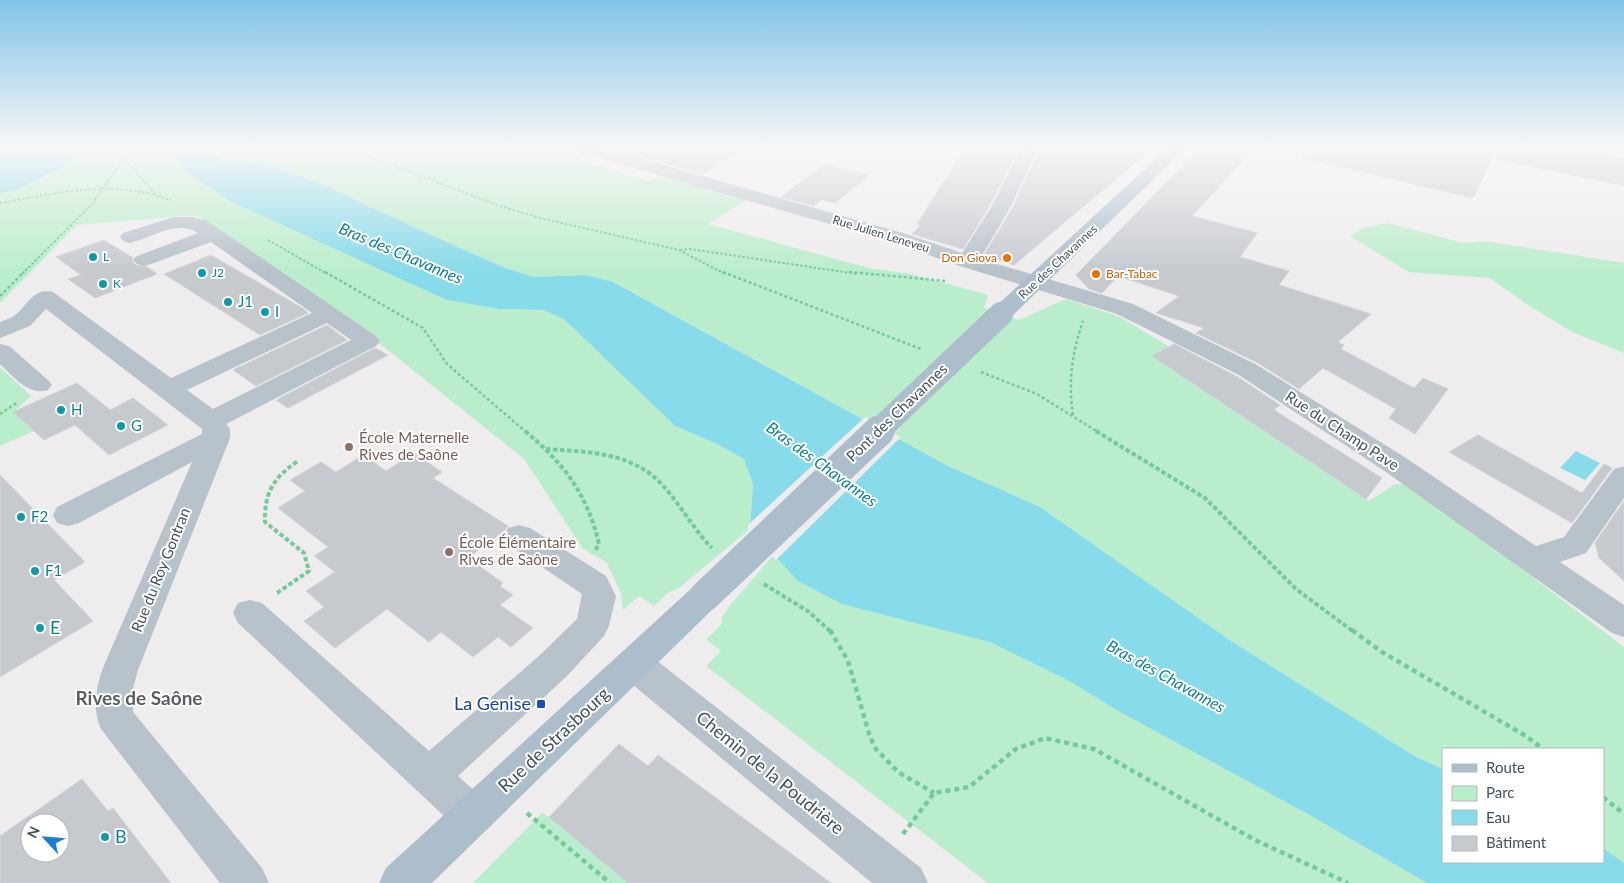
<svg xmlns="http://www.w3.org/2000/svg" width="1624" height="883" font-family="Lato,sans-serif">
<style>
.green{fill:#baedcb}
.water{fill:#88dbea}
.pier{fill:#efeced}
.building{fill:#c6cacf;stroke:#d1d3d8;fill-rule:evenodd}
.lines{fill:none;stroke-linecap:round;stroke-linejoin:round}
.path-far3{stroke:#73ca9b;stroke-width:2;stroke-dasharray:2.5 2;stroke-linecap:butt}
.path-far2{stroke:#73ca9b;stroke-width:2.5;stroke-dasharray:3 2.5;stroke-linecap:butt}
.path-far1{stroke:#73ca9b;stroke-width:4;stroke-dasharray:4.5 2.5;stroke-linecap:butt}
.path{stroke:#73ca9b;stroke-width:4.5;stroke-dasharray:5 4;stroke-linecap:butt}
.minor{fill:#b8c2ca;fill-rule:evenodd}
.major{fill:#acbecc;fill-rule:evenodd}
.major-bridge-far1{stroke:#acbecc;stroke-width:24}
.major-bridge{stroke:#acbecc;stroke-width:31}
.culture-dot{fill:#0f9aa8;stroke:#fff;stroke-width:2}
.food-dot{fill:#e8710a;stroke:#fff;stroke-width:2}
.education-dot{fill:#8d6e63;stroke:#fff;stroke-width:2}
.transit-dot{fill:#1a4fb4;stroke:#fff;stroke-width:2}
.labels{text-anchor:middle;stroke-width:4;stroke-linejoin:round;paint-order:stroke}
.far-street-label{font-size:12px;fill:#45515a;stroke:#fff}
.far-culture-label{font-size:12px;fill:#0d838f;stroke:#fff;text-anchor:start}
.far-food-label{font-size:12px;fill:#c56008;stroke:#fff;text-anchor:end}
.culture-label{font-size:15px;fill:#0d838f;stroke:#fff;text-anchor:start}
.street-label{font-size:15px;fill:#45515a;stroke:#fff}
.education-label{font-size:15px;fill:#785e54;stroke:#fff;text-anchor:start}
.water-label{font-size:16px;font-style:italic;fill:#0e8194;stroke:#fff}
.near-culture-label{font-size:18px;fill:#0d838f;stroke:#fff;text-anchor:start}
.near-transit-label{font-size:18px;fill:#164399;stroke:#fff;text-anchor:end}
.near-street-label{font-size:18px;fill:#45515a;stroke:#fff}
.near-neighbourhood-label{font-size:19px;font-weight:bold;fill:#595d61;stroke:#fff}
</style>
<rect width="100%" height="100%" fill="#efeced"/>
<path class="green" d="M80,147H170L185,171L331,246L447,300L500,309L543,310L564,319L675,426L717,444L744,459L753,484L750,529L679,588L668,593L654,606L639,596L623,610L621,594L607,563L583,549L524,459L384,347L196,215L77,225L0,303V194L15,190L67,165Z
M207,147H572L587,152L577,159L648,181L660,177L676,180L747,200L708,224L869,268L911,274L988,295L984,308L1019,320L1066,299L1120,317L1170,347L1152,356L1369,501L1394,485L1408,482L1624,647V863L1603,848V749H1443V769L1416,757L1231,641L1040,507L946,465L613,282L586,275L534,277L505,268C462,249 419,230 377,210C328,188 278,159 223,162Z
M1388,223L1463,243L1485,241L1624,263V353L1572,332L1525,303L1490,278L1409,272L1350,236L1363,228Z
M0,367L31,396L14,412L34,431L0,446Z
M774,554L921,623L990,642L1071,682L1120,712L1306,813L1427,883H988L706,666L721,651L706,639L722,624V617L727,609Z
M542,813L549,817L628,883H473Z"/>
<path class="water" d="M0,147H80L67,165L15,190L0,194Z
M170,147H207L223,162C278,159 328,188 377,210C420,230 462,249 505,268L534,277L586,275L613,282L946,465L1040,507L1231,641L1416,757L1443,769V862H1603V848L1624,863V883H1427L1306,813L1120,712L1071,682L990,642L842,604L798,581L750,529L753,484L744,459L717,444L675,426L564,319L543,310L500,309L447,300L230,201L185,171Z
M1576,451L1600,463L1585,480L1560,468Z"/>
<path class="pier" d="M865,417L901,437L776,560L748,531V525Z"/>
<path class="building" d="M623,147H747L702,174L622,151Z
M966,147H1019L990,205L963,249L912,234L921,225L917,224Z
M1040,147H1154L1014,265L984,255L1013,207Z
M1201,147H1255L1192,216L1257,233L1240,257L1289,271L1279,285L1371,314L1338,342L1344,345L1341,349L1414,388L1423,378L1448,389L1415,434L1389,418L1396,409L1323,368L1299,389L1258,363L1196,333L1204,328L1156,313L1179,296L1118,276L1102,293L1089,289L1076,275Z
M1303,147H1475L1495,152L1473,198L1302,158Z
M1498,147H1572L1624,158V186L1496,159Z
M825,164L869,175L835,203L821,200L814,206L781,197Z
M104,240L133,258L132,261L136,265L147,267L157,274L95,298L68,279L81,275L56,257Z
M211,255L304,309L308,313L260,335L164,274Z
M327,325L347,340L256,386L233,370Z
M1174,344L1238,377L1280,405L1274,410L1382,478L1366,499L1152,356Z
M375,348L388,355L288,408L276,400Z
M77,383L110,410L133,398L168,425L109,455L75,425L44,440L13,412Z
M1478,435L1582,493L1604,464L1612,468L1572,523L1449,452Z
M414,453L442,472L433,478L508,526L504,531L468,558L503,583L500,586L513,595L500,605L533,628L511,647L498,637L473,657L441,632L429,642L387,609L335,648L304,621L324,607L306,591L335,572L314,556L328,547L278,508L305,491L290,480L321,462L336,472L363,455L386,471Z
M0,475L85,562L54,580L93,621L0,677Z
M1624,501V581L1599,558L1595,543Z
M619,744L648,766L658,755L831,883H628L549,817Z
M82,779L108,811L113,808L171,883H0V836ZM30,823H60V853H30Z"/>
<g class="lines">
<path class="path-far3" d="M344,147L497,205L536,217L679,250L725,274
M124,159L157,196L171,200
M0,203C52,194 102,181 155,195
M268,240L327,274
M680,250L690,249L857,274
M22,274L92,204L132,147"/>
<path class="path-far2" d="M325,272L423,328L447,364L526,432
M723,272L921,349
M849,272L946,281
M0,296L24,272
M981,372L1037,394L1098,432
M0,414L18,402
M1073,415C1068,381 1072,353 1083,321"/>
<path class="path-far1" d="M525,431C564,464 587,493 599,544L595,551
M1096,431L1205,498L1296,589L1354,632
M546,449C589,452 635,452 665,488C682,507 694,530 712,548
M764,584L809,612L831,632
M277,593L309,571L304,553L265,522C264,493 274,477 298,461"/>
<path class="path" d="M830,630L848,661L870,737L876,749L898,772L934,793
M1352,630L1382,652L1526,736L1543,749
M1603,797L1624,814
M527,813L610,883
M903,834L934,793L969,787L1016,749L1045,738L1094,749L1255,840L1348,883"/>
<path class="minor" d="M572,147H600L903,233L962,253L992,206L1021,147H1038L1011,206L980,259L1133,304L1257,365L1406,458L1536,546L1564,537L1614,469L1624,466V498L1586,553L1560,562L1624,605V637L1612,633L1386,472L1239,375L1117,314L960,266L889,241L574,151Z
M174,217H192L207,221L376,336L380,341L376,346L226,424L230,429V438L138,670L132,692L133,712L262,868L269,883H220L101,729C92,709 96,690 102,670L192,462L79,523L68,526L57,523L53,515L57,507L202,434V429L46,309L30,326L0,338V322C5,320 11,318 15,315C28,305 33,287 53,292L171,378L312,313L211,242L151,264L144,266L137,264L133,260L137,256L198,233C178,219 150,238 130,243L123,241L120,237L123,233ZM327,323L351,340L213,409L187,390Z
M0,344L9,346L48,380L52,385L48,390C28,396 14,377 0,364Z
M519,525L530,528L606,576L616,596L609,626L604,636L566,677L458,776L487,802L493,816L487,830L473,836L459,830L238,623L233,613L238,603L250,600L262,603L429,751L540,655L577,619L582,594L508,544L504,536L508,528Z
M634,649L647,653L921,868L928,883H872L621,675L616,664L621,653Z"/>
<path class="major" d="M1169,147H1187L1009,319L1001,321L993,319L990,314L993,309Z
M705,583L717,587L721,596L717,605L432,883H379L386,868L693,587Z"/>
<path class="major-bridge-far1" d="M877,432L1001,314"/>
<path class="major-bridge" d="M705,596L879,431"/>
</g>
<linearGradient id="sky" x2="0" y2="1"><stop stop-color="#81c4e9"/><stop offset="0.54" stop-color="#f8f6f7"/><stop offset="1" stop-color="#f8f6f7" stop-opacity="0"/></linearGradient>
<rect width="1624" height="271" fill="url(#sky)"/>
<g class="culture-dot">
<circle cx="93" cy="257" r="5"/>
<circle cx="202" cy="273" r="5"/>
<circle cx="103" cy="284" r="5"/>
<circle cx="228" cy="302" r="5"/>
<circle cx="265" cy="312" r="5"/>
<circle cx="61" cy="410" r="5"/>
<circle cx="121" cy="426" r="5"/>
<circle cx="21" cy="517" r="5"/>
<circle cx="35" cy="571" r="5"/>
<circle cx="40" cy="628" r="5"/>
<circle cx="105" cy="837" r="5"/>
</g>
<g class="food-dot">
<circle cx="1007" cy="258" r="5"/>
<circle cx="1096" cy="274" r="5"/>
</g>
<g class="education-dot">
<circle cx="349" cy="447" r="5"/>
<circle cx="449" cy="552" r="5"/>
</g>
<rect class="transit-dot" x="536" y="699" width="10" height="10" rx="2.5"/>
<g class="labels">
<g class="far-street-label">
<text transform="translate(881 234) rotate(17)" y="4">Rue Julien Leneveu</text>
<text transform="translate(1058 262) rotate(-43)" y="4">Rue des Chavannes</text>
</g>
<g class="far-culture-label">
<text x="103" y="261">L</text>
<text x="212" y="277">J2</text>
<text x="113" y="288">K</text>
</g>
<g class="far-food-label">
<text x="997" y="262">Don Giova</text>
<text x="1106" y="278" text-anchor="start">Bar-Tabac</text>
</g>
<g class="culture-label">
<text x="238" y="307">J1</text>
<text x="275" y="317">I</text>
<text x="71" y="415">H</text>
<text x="131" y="431">G</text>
<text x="31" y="522">F2</text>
<text x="45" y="576">F1</text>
</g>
<g class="street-label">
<text transform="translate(897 413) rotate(-44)" y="5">Pont des Chavannes</text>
<text transform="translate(1342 431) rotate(33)" y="5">Rue du Champ Pave</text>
<text transform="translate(161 570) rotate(-68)" y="5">Rue du Roy Gontran</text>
</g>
<g class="education-label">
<text x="359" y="443">École Maternelle<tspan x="359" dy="17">Rives de Saône</tspan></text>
<text x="459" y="548">École Élémentaire<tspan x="459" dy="17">Rives de Saône</tspan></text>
</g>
<g class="water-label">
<text transform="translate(401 253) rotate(23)" y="6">Bras des Chavannes</text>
<text transform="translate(822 464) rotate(36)" y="6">Bras des Chavannes</text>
<text transform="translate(1166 676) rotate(29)" y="6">Bras des Chavannes</text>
</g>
<g class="near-culture-label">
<text x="50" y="634">E</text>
<text x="115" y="843">B</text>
</g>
<g class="near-transit-label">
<text x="531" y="710">La Genise</text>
</g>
<g class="near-street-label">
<text transform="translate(554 740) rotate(-43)" y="6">Rue de Strasbourg</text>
<text transform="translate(770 773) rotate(39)" y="6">Chemin de la Poudrière</text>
</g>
<g class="near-neighbourhood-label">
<text x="139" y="705">Rives de Saône</text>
</g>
</g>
<rect x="1442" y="748" width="162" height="115" fill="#ffffff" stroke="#b5b9bd"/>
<rect x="1452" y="764" width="25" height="8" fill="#acbecc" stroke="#b5b9bd"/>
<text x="1486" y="773" font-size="15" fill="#45515a">Route</text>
<rect x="1452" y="786" width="25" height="15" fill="#baedcb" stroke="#b5b9bd"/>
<text x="1486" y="798" font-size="15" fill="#45515a">Parc</text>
<rect x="1452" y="810" width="25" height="15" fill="#88dbea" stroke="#b5b9bd"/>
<text x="1486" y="823" font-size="15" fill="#45515a">Eau</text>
<rect x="1452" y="836" width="25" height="15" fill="#c6cacf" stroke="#b5b9bd"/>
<text x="1486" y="848" font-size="15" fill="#45515a">Bâtiment</text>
<g transform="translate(45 838) rotate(296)"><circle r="24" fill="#ffffff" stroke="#b5b9bd"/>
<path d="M0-4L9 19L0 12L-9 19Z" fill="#1c7ada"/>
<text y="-8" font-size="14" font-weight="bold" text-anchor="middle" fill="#45515a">N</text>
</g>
</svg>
